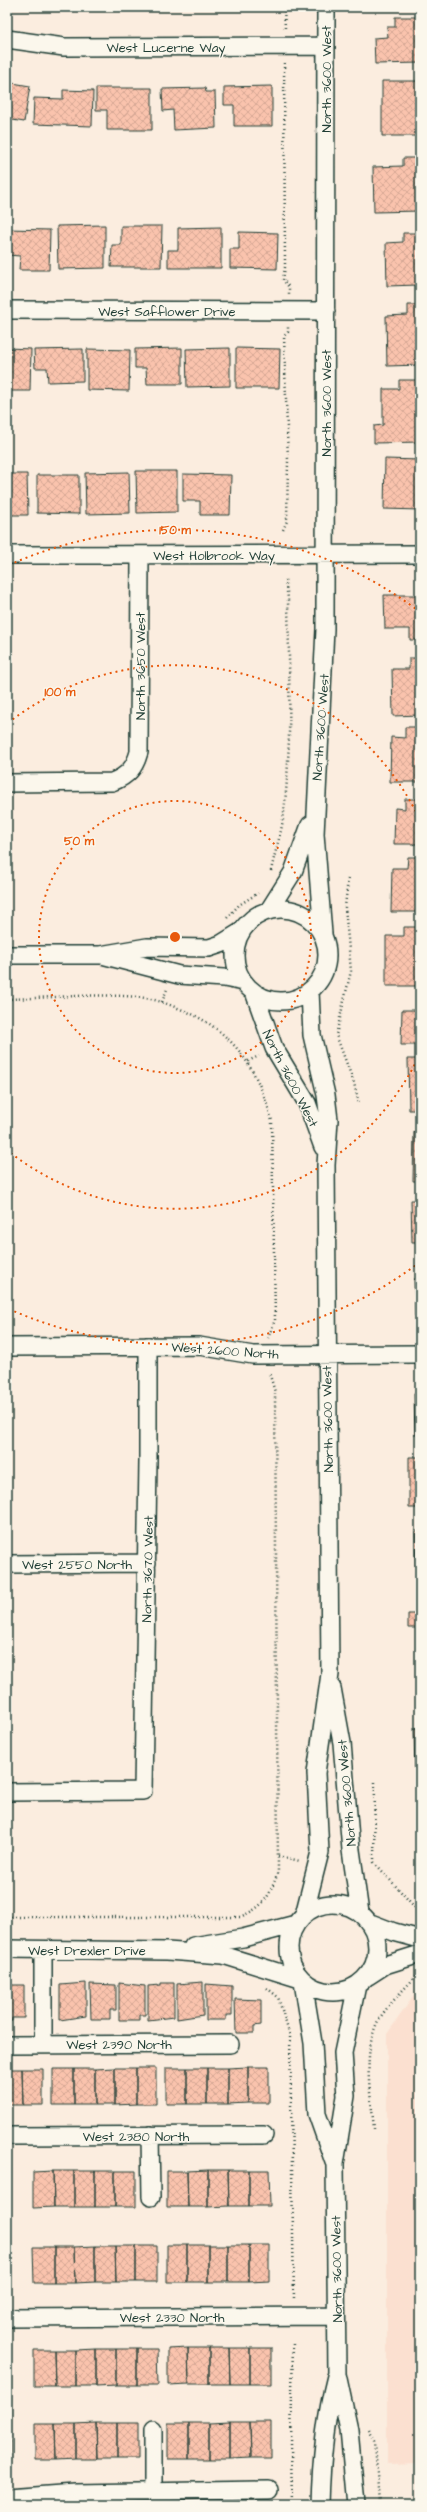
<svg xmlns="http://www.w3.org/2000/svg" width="427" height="2512" font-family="'Architects Daughter',sans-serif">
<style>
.built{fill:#fbe0d0}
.building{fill:url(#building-cross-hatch);stroke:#1f3d34}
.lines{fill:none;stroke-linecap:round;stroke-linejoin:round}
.minor-casing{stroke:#1f3d34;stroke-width:20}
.path{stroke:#1f3d34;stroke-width:2.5;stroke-dasharray:1 3;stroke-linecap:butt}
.minor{stroke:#fbf7ec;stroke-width:17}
.ring{fill:none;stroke:#e8590c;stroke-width:2;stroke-dasharray:2 4}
.labels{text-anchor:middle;stroke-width:3;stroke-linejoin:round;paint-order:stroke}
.street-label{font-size:13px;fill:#1f3d34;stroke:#fbf7ec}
.centre{fill:#e8590c;stroke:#fbf7ec;stroke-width:2}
.ring-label{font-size:12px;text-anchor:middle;font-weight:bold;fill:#e8590c;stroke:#fbf7ec;stroke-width:3;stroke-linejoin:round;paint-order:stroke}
</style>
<defs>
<pattern id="building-cross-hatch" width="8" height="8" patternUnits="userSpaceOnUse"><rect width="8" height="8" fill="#fac3ad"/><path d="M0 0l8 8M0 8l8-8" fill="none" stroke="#d6a895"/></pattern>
</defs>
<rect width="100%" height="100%" fill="#fbeddf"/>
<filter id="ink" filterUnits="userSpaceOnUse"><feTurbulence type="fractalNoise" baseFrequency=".025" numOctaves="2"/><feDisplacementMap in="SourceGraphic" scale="8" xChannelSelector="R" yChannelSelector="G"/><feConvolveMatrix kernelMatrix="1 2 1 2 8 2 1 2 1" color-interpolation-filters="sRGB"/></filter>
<g filter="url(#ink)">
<path class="built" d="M420,1987V2463L387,2464V2034Z"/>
<path class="building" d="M127,7H179L127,11Z
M395,17H420V63L375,64L374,38L388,37L387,27H395Z
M382,81H420V136H382Z
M7,82L30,86L24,122L7,119Z
M272,86V126H234V105H224V87Z
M96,88H152V130H107V110H96Z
M205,88L206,92H215L216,128L174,130L173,110L163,111L162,89Z
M63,90L93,91L92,126L33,124L34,98L63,99Z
M403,158H420V211L374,212L373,167L403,166Z
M105,225V268L58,269L57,226Z
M121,226H162L161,267H111L112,245H121Z
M221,227V268H168V250H178V228Z
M7,229L50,230L49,270H19L20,256L7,255Z
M239,232L278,233L277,269L230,268V249H239Z
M403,233H420L418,285L387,286L386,243L403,242Z
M408,305H420V365L387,366L386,316L408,315Z
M7,348L31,349L30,391H7Z
M182,348V384H147L146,368H135V349Z
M230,348V386L187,387L186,349Z
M236,348L280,349L279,388H236Z
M83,349V381L48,382L47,368H35L34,350Z
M87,349L130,350L129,391L87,390Z
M399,380H420V442L374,443V426L383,425V389H399Z
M385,459L420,460V510L384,509Z
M136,471H177V512L137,513Z
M129,472L130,513L86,514L85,473Z
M7,474H27L28,515H7Z
M183,474L231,475L230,515H200V501H183Z
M37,475H79V514L37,513Z
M384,595H420V640H410V629H385Z
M409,658H420V715L393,716L392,669H409Z
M405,727H420V782H390L391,737L405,738Z
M405,799H420V844H394L395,808L405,809Z
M408,857H420V912H391L392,868H407Z
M404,927H420V986H386V936H404Z
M402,1010H420V1045H401Z
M408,1059H420V1110H409Z
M414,1132H420V1181H413Z
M411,1200H420V1242H412Z
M414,1279H420V1316H415Z
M414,1393H420V1435H415Z
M409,1457H420V1508H409Z
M415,1531H420V1573H416Z
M408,1614H420V1628H408Z
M417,1667H420V1713H418Z
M414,1728H420V1777L415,1778Z
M203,1982V2015L177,2019V1984Z
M86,1983V2016L60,2020V1985Z
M119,1983L145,1986V2015H139V2020H119Z
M161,1983H174V2017L148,2020V1986L161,1985Z
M90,1984L116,1985V2010H110V2019H91Z
M206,1984L232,1986V2015H226V2020H206Z
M11,1985H24V2018H12V2021H7V1987Z
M235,1999L261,2000V2025L254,2026V2033H236Z
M248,2067V2103L228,2104V2068Z
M248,2067H269V2103H248Z
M115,2068H136V2104L115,2105Z
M115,2068V2105H95V2069Z
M136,2068H156V2104H136Z
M166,2068H187V2104H166Z
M187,2068H207V2104H187Z
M207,2068H228V2104H207Z
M7,2069H22L23,2105H7Z
M22,2069H43V2105H23Z
M53,2069H74V2105H53Z
M74,2069H95V2105H74Z
M7,2166H9V2186H7Z
M208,2170V2207H188L187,2171Z
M208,2170H228L229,2206L208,2207Z
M228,2170H249V2206H229Z
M249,2170H269L270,2206H249Z
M53,2171L54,2207L33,2208V2172Z
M53,2171H74V2207H54Z
M74,2171H95V2207H74Z
M95,2171H115V2207H95Z
M115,2171H136V2207H115Z
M167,2171H187L188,2207H167Z
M7,2186H9V2207H7Z
M7,2207H9V2227H7Z
M7,2227H9V2248H7Z
M167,2245H187V2282H167Z
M187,2245H208V2282H187Z
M208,2245H228V2282H208Z
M228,2245H249V2282H228Z
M249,2245H269V2281L249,2282Z
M95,2246H115L116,2282H95Z
M95,2246V2282L75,2283L74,2247Z
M115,2246H136V2282H116Z
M136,2246H157V2282H136Z
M33,2247H54V2283H34Z
M54,2247H74L75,2283H54Z
M7,2248H9V2268H7Z
M7,2268H9V2289H7Z
M7,2340H9L10,2360H7Z
M188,2348L189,2384L168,2385V2349Z
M188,2348H209V2384H189Z
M209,2348H229L230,2384H209Z
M229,2348H250V2384H230Z
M250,2348H271V2384H250Z
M96,2349H116V2385L96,2386Z
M96,2349V2386H75V2350Z
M116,2349H137V2385H116Z
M137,2349H157L158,2385H137Z
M34,2350H54L55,2386H34Z
M54,2350H75V2386H55Z
M7,2360H10V2381H7Z
M7,2381H10V2401H7Z
M7,2401H10V2422H7Z
M7,2422H10V2442H7Z
M230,2422V2459H209V2423Z
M230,2422H250L251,2458L230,2459Z
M250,2422H271V2458H251Z
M96,2423H117V2459H97Z
M96,2423L97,2459H76V2424Z
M117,2423H138V2459H117Z
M168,2423H189V2459H168Z
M189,2423H209V2459H189Z
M35,2424H55L56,2460H35Z
M55,2424H76V2459L56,2460Z
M7,2442H10V2463H7Z"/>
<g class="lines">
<g class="minor-casing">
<path id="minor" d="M7,39L64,47L326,46
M7,310L326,311
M7,555L420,554
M7,783L112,782C128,776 135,767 139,752L140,555
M235 955a46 46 0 1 1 92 0a46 46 0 1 1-92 0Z
M269,910L293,872L310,825
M323,934L315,834L325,629L326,7
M7,955H100L147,947L209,948L221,944L242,931
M102,955L179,975L224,978L244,982
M254,992L274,1048L307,1103L323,1147
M7,1347L199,1346L253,1355L420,1354
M7,1564L147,1563
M332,1688L342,1743L351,1850L360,1913
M7,1792L143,1791L148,1461V1346
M289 1948a44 44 0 1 1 88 0a44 44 0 1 1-88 0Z
M304,1915L320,1852L316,1773L330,1674L326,1165L329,1120L326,1095L312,1035L310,991
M368,1922L394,1932L420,1939
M193,1946L243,1938L296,1924
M7,1949L167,1951L223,1955L300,1979
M43,1950V2045
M368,1976L385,1965L420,1954
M303,1982L313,2043L317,2114L334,2162
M7,2045L230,2044
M150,2135L151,2197
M7,2136L264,2135
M7,2318L336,2316
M153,2430V2491
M7,2498L75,2493L269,2490
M320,2505C321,2460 325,2419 336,2376
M356,2505L349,2430L337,2374L335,2164L346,2096L343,2053L357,1985"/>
</g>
<path class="path" d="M284,7L285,28
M284,63L285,267L283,280L289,287V294
M283,530L287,521L288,460L284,336L288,332V327
M271,871C275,851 282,832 284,812C292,741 289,669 288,598L285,579
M348,879L345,907L351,971L336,1035L354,1083L359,1104
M227,918L239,905L258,893
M7,999C50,998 95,993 137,997C150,998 163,1002 175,1007C231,1027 257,1066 272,1121L275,1320L268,1338
M162,1002L167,989
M248,1061L259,1056
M375,1782L374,1862L420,1913
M278,1856L300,1861
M7,1917H240C265,1906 268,1898 278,1873L275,1392L269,1372
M267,1988L278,1997L290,2036L294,2300
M374,2129C371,2094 362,2057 377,2023C383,2010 408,1985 418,1974
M369,2429L375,2440L379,2505
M292,2505L291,2445L293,2342"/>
<use href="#minor" class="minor"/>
</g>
</g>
<g class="ring">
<circle cx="175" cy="937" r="136"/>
<path d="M420 1054A271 271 0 0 1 8 1151M8 723A271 271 0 0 1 420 820"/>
<path d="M420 1262A407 407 0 0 1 9 1309M9 565A407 407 0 0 1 420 612"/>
</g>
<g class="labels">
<g class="street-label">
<text x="166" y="52">West Lucerne Way</text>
<text transform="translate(326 79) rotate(-90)" y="5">North 3600 West</text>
<text x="167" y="316">West Safflower Drive</text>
<text transform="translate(326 403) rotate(-90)" y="5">North 3600 West</text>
<text x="214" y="560">West Holbrook Way</text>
<text transform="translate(140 666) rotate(-90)" y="5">North 3650 West</text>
<text transform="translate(320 727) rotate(-86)" y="5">North 3600 West</text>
<text transform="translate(291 1078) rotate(63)" y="5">North 3600 West</text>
<text transform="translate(225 1350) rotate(4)" y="5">West 2600 North</text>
<text transform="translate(327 1419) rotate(-91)" y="5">North 3600 West</text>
<text x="77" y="1569">West 2550 North</text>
<text transform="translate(147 1569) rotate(-89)" y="5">North 3670 West</text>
<text transform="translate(346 1793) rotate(-95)" y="5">North 3600 West</text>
<text x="87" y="1955">West Drexler Drive</text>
<text x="119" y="2049">West 2390 North</text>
<text x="136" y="2141">West 2380 North</text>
<text transform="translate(336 2269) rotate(-91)" y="5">North 3600 West</text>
<text x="172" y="2322">West 2330 North</text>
</g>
</g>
<circle cx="175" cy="937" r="6" class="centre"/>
<g class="ring-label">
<text x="175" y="534">150 m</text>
<text x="60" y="696">100 m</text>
<text x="79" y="845">50 m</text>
</g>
<rect width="427" height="2512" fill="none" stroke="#fbf7ec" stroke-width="24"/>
<rect x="12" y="12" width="403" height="2488" fill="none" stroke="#1f3d34" stroke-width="1.5" filter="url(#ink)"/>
</svg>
